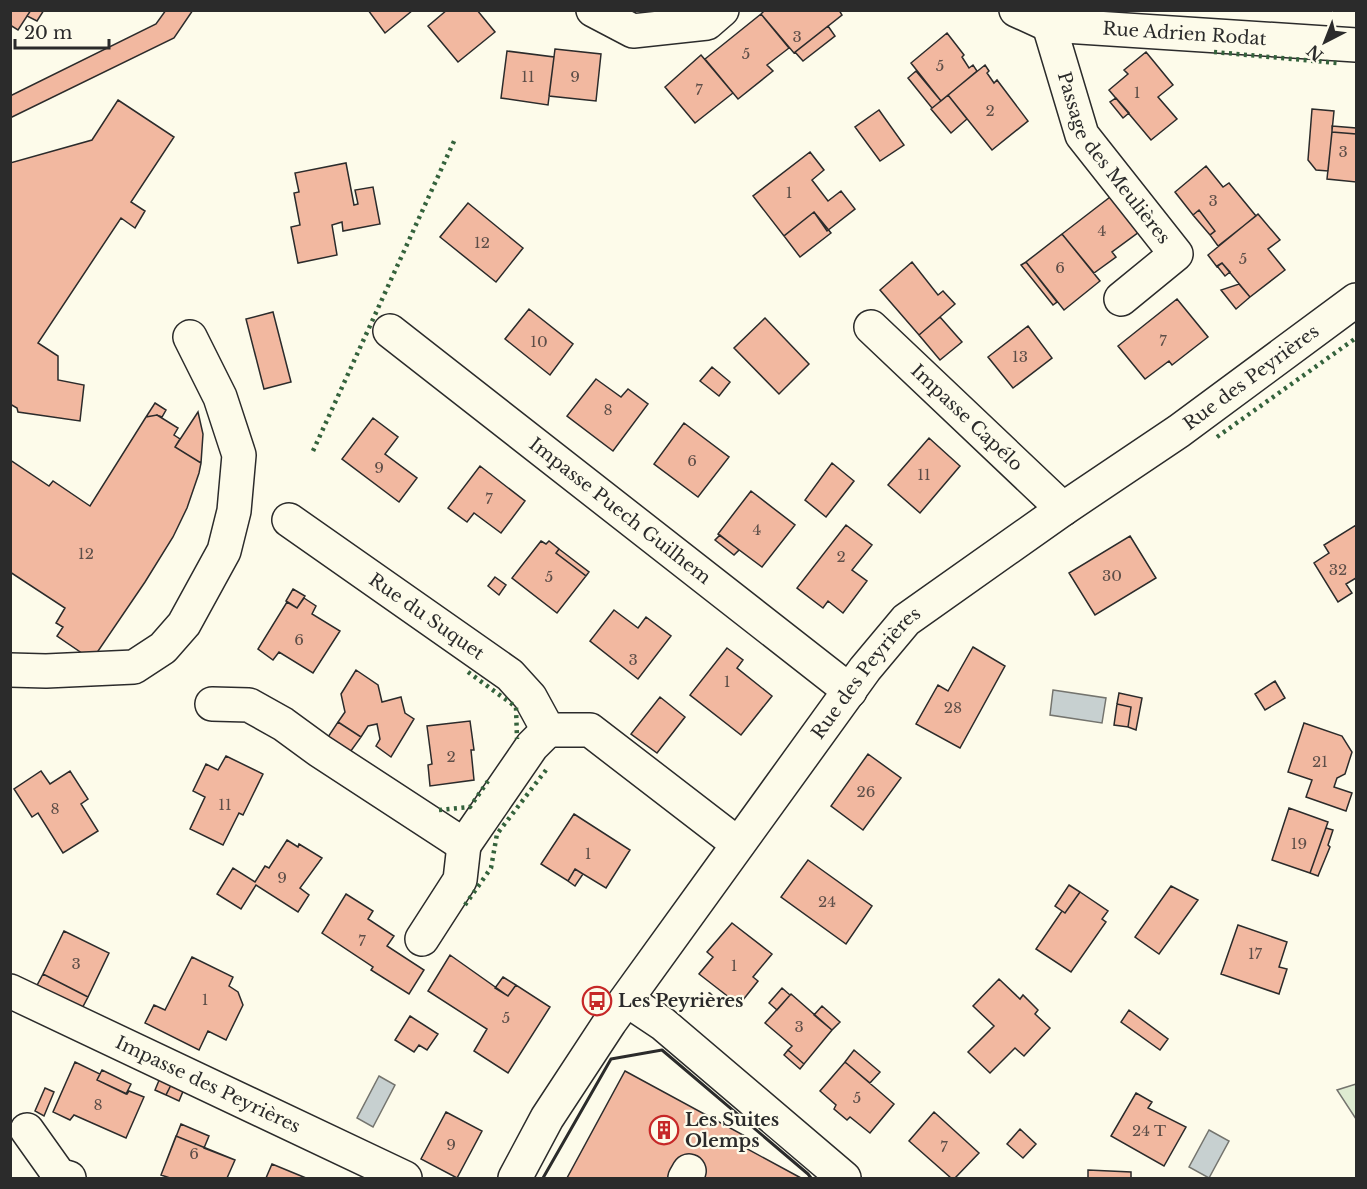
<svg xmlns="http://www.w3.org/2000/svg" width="1367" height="1189" font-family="'Libre Baskerville',serif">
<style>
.green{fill:#deebd1;stroke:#74746e;stroke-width:1.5}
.water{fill:#c7d0d0;stroke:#74746e;stroke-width:1.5}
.building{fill:#f2b8a0;stroke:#2b2b2b;stroke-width:1.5}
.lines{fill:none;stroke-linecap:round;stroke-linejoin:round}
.minor-casing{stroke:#2b2b2b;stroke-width:36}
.minor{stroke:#fdfbea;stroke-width:33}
.hedge{stroke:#34623c;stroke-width:4.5;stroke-dasharray:3 4.5;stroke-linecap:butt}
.wall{stroke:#2b2b2b;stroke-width:3}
.labels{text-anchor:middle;stroke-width:4.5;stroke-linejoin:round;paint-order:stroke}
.number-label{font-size:15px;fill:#5d4e48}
.street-label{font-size:18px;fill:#2b2b2b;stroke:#fdfbea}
.poi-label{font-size:18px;font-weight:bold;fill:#2b2b2b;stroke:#fdfbea;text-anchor:start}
</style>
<rect width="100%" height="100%" fill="#fdfbea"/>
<path class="green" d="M1356,1084V1119L1337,1090Z"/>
<path class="water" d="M1053,690L1106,698L1102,723L1050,715Z
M379,1076L395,1085L373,1127L357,1118Z
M1209,1130L1229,1141L1209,1178L1189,1167Z"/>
<path class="building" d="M10,10H31L18,30L10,25Z
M31,10H44L37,21L27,16Z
M166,10H193L174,38L10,118V96L156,24Z
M368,10H413L385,33Z
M447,10H477L495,32L458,62L428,26Z
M765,10H839L842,15L794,53L761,14Z
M761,14L789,48L767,65L773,71L738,99L705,59Z
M828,26L835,36L803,61L795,52Z
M947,33L964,55L962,57L969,68L973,65L977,71L941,101L911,63Z
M555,49L601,54L596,101L549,96Z
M507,51L554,57L548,105L501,98Z
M1146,52L1173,85L1158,97L1177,119L1151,140L1109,90L1128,74L1124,70Z
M701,55L733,93L695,123L665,87Z
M985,65L989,71L987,73L994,83L997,80L1028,121L992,150L948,95Z
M916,71L941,101L932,108L908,78Z
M948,95L967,119L951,133L931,109Z
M1116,98L1129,113L1123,118L1110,102Z
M118,100L174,137L131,202L145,211L135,228L121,218L38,343L58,356V380L84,385L80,421L18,412L17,408L10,404V163L92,140Z
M1312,109L1334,111L1328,171L1316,170L1308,160Z
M879,110L904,145L880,161L855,127Z
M1332,126L1356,128V134L1332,132Z
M1332,132L1356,134V182L1327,179Z
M810,152L824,170L812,180L828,201L841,191L855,209L827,231L814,212L784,236L753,196Z
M346,163L354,205L358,204L355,190L373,187L380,224L343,231L342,222L332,225L337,255L298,263L291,227L300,225L294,193L299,192L295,173Z
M1206,166L1223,187L1229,183L1256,216L1218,246L1210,235L1215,231L1199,210L1193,215L1175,192Z
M1114,194L1143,229L1112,252L1116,257L1094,273L1062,234Z
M468,203L523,248L496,282L440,237Z
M1199,210L1215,231L1210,235L1193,215Z
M814,212L831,233L800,257L784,236Z
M1258,214L1280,240L1268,249L1285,270L1250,297L1222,263L1217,267L1208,255Z
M1062,234L1100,281L1064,310L1026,262Z
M912,262L938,295L943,291L955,304L919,335L880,290Z
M1026,262L1057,302L1053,305L1021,265Z
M1222,263L1230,272L1225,276L1217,266Z
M1239,284L1250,297L1236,309L1221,290Z
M1177,299L1208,337L1172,365L1169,361L1145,379L1118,346Z
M529,309L573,344L550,375L505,339Z
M273,312L291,382L264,389L246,319Z
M940,317L962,342L940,360L919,335Z
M765,318L809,364L779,394L734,348Z
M1028,326L1052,358L1013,388L988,357Z
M712,367L730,382L719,396L700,381Z
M596,379L621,397L628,389L648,404L613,451L567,416Z
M155,403L166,410L162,417L157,415L146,417Z
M198,412L203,434L201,463L175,447Z
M157,415L178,428L174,435L180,439L175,447L201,463L199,473L187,508L173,537L145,582L92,660L57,636L63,627L56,623L65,608L10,572V460L49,486L53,481L90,506L146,417Z
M373,418L398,437L385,454L417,478L399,502L342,459Z
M684,423L729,457L698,497L654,464Z
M929,438L960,466L920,513L888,485Z
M832,463L854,481L826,517L805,500Z
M480,466L525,501L501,533L474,513L467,522L448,508Z
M751,491L795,525L762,567L718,534Z
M846,525L872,545L852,570L867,581L843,613L828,601L823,608L797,588Z
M1356,525V578L1346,584L1352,593L1338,602L1314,563L1329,553L1324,545Z
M720,535L739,550L734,555L715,540Z
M1130,536L1156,578L1095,615L1069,573Z
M541,541L546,544L549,541L559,549L556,553L586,576L557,613L512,578Z
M559,549L589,572L586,576L556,553Z
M495,577L506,585L499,595L488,586Z
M293,589L305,596L297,608L286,601Z
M304,598L316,606L312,614L340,631L313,673L279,652L273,660L258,649L287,602L297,608Z
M614,610L638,628L646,617L671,636L638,679L590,641Z
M973,647L1005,666L960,748L916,724L938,685L948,691Z
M727,648L743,660L737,668L772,696L741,735L690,695Z
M356,670L378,685L382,702L401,697L405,713L414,719L391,757L376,746L380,739L377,724L368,726L361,737L338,722L345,712L341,694Z
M1275,681L1285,698L1265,710L1255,694Z
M1119,693L1142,698L1136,730L1128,727L1131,707L1117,704Z
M660,697L685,717L657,753L631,734Z
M1117,704L1131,707L1128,727L1114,725Z
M470,721L474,750H471L474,780L430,786L428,765L432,764L427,726Z
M338,722L361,737L348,755L326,740Z
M1304,723L1342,736L1352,752L1345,774L1337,778L1334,787L1352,793L1346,811L1306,797L1312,780L1288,772Z
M868,754L901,778L863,830L831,806Z
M226,756L263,774L243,815L239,813L223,845L190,829L205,797L193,791L206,764L218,770Z
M41,771L50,784L70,771L88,799L81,804L98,831L63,853L38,813L32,817L14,789Z
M1289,808L1328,822L1310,873L1272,860Z
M574,814L630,850L606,888L575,869L568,881L541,864Z
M1326,828L1333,830L1328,845L1330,847L1318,876L1310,873Z
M287,840L298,847L299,844L322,858L300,888L309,895L298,912L256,885L241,909L217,894L233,868L255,882L265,866L269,868Z
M808,860L872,906L846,944L781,897Z
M575,869L583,874L575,886L568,881Z
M1069,885L1080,892L1065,913L1055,906Z
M1171,886L1198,900L1159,954L1135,937Z
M1080,892L1108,911L1102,919L1106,922L1071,972L1036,949L1062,911L1065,913Z
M346,894L373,911L368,919L394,936L387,946L424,970L409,994L371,970L373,967L322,933Z
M732,923L772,954L753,977L758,981L739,1005L699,974L713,957L707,952Z
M1238,925L1287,942L1279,967L1287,969L1279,994L1221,974Z
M64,931L109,953L88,997L43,974Z
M450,955L508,996L516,985L550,1007L508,1073L474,1051L487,1029L428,991Z
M192,957L233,977L229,986L238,992L243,1005L226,1040L208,1031L199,1050L145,1023L154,1005L165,1010Z
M43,974L88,997L79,1014L34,991Z
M503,977L516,985L508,996L495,988Z
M999,979L1020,999L1023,995L1038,1010L1035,1014L1050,1028L1024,1056L1015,1048L990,1073L968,1052L994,1026L973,1006Z
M782,988L790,995L777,1010L769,1003Z
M791,994L832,1030L804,1064L788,1050L792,1046L765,1023Z
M822,1006L840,1022L832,1030L814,1015Z
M1129,1010L1168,1039L1160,1050L1121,1022Z
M410,1016L438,1034L427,1050L419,1045L414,1052L395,1040Z
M788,1050L804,1064L800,1069L784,1055Z
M854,1050L880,1072L870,1083L845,1062Z
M75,1062L100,1074L97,1080L127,1094L129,1091L144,1097L126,1138L74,1115L70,1120L53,1112Z
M845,1062L894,1104L870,1133L850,1117L847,1120L834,1109L836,1105L820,1091Z
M102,1070L131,1084L126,1094L97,1080Z
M625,1071L745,1136L740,1145L801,1178H567Z
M160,1078L172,1083L166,1095L155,1090Z
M172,1083L184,1089L179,1101L166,1095Z
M45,1088L54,1092L44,1116L35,1111Z
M1136,1093L1152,1102L1148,1108L1186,1127L1164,1166L1111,1136Z
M446,1112L482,1131L457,1178L421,1159Z
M934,1112L979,1153L955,1178H951L909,1141Z
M181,1124L209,1136L204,1148L235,1160L227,1178H170L161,1175Z
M1020,1129L1036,1144L1023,1158L1007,1144Z
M176,1136L235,1160L227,1178H170L161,1175Z
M272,1164L306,1178H266Z
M1088,1170L1131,1172V1178H1088Z"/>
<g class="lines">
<g class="minor-casing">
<g id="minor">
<path d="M593,10L633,31L707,23L722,10"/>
<path id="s1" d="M1016,10L1049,25L1356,45"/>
<path id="s2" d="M1049,25L1082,135L1176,254L1121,299"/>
<path id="s3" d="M871,327L1063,509"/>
<path id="s4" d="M390,331L850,691"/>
<path id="s5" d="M289,520L510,675L530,697L548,730H590L738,844"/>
<path d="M10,670L46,671L134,667L163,648L184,624L224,551L234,511L239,455L220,397L190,337"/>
<path d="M212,704L249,705L283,724L320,751L464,845L532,746L548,730"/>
<path d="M422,939L460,880L464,845"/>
<path id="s6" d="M10,991L405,1178"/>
<path d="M627,1000L663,1024L844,1178"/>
<path d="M27,1130L59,1175L69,1178"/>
<path id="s7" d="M515,1178L547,1118L610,1022L865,669L906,620L1063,509L1179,431L1356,300"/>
<path d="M685,1178L689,1171"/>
</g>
</g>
<use href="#minor" class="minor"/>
<path class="hedge" d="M1214,52L1337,63
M1217,437L1356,338
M313,451L455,139
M468,672L516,707L517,739
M439,810L470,807L488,781
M465,905L491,868L497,834L546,770"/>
<path class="wall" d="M543,1178L611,1059L662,1050L808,1174L811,1178"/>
</g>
<defs>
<g id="bus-ring" transform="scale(1.5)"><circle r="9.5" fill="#fdfbea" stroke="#c62828" stroke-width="1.5"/><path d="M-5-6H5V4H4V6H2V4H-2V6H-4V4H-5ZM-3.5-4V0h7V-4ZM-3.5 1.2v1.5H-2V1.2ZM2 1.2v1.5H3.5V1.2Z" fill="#c62828"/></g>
<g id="building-ring" transform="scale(1.5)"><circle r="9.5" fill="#fdfbea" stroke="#c62828" stroke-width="1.5"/><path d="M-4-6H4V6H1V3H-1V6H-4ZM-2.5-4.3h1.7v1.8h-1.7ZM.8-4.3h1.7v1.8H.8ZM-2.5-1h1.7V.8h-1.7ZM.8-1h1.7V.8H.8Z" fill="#c62828"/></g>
</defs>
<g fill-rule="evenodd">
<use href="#bus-ring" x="597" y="1001"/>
<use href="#building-ring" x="664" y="1130"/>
</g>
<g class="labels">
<g class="number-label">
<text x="797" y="42">3</text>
<text x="746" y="59">5</text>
<text x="940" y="71">5</text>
<text x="528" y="82">11</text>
<text x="575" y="82">9</text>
<text x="699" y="95">7</text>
<text x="1137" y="98">1</text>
<text x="990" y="116">2</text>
<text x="1343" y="157">3</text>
<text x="789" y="198">1</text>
<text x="1213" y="206">3</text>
<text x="1102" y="236">4</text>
<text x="482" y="248">12</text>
<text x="1243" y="264">5</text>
<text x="1060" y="273">6</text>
<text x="1163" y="346">7</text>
<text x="539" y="347">10</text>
<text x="1020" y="362">13</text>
<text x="608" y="415">8</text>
<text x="692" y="466">6</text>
<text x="379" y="473">9</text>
<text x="924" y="480">11</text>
<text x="489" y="504">7</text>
<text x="757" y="535">4</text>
<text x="86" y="559">12</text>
<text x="841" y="562">2</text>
<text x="1338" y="575">32</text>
<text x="1112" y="581">30</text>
<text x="549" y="582">5</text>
<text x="299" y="645">6</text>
<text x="633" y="665">3</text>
<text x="727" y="687">1</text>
<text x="953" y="713">28</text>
<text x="451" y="762">2</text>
<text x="1320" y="767">21</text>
<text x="866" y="797">26</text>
<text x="225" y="810">11</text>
<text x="55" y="814">8</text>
<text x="1299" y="849">19</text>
<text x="588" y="859">1</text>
<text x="282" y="883">9</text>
<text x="827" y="907">24</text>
<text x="362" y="946">7</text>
<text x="1255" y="959">17</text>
<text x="76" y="969">3</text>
<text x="734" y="971">1</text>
<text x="205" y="1005">1</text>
<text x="506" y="1023">5</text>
<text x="799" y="1032">3</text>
<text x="857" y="1103">5</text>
<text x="98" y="1110">8</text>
<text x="1149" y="1136">24 T</text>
<text x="451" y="1150">9</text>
<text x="944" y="1152">7</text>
<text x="194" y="1159">6</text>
</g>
<g class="street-label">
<text dy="6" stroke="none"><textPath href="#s1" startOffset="172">Rue Adrien Rodat</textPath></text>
<text dy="6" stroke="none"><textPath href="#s2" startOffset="150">Passage des Meulières</textPath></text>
<text dy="6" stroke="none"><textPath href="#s7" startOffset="1104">Rue des Peyrières</textPath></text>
<text dy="6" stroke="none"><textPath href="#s3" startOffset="132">Impasse Capélo</textPath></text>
<text dy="6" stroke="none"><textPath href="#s4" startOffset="292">Impasse Puech Guilhem</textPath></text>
<text dy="6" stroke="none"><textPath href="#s5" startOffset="168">Rue du Suquet</textPath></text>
<text dy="6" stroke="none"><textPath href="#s7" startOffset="616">Rue des Peyrières</textPath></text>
<text dy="6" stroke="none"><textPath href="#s6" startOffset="219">Impasse des Peyrières</textPath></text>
</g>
<g class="poi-label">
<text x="618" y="1007">Les Peyrières</text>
<text x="685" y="1126">Les Suites<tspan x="685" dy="21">Olemps</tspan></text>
</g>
</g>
<rect width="1367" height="1189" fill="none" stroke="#2b2b2b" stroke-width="24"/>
<g transform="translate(1325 42) rotate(222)" stroke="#fdfbea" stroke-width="4.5" paint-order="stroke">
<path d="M0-4.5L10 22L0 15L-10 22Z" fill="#2b2b2b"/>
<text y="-9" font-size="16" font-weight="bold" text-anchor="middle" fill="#2b2b2b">N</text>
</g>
<path d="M15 39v9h94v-9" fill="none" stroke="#2b2b2b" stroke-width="3"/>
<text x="24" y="39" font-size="18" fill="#2b2b2b" stroke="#fdfbea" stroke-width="4.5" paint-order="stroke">20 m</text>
</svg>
